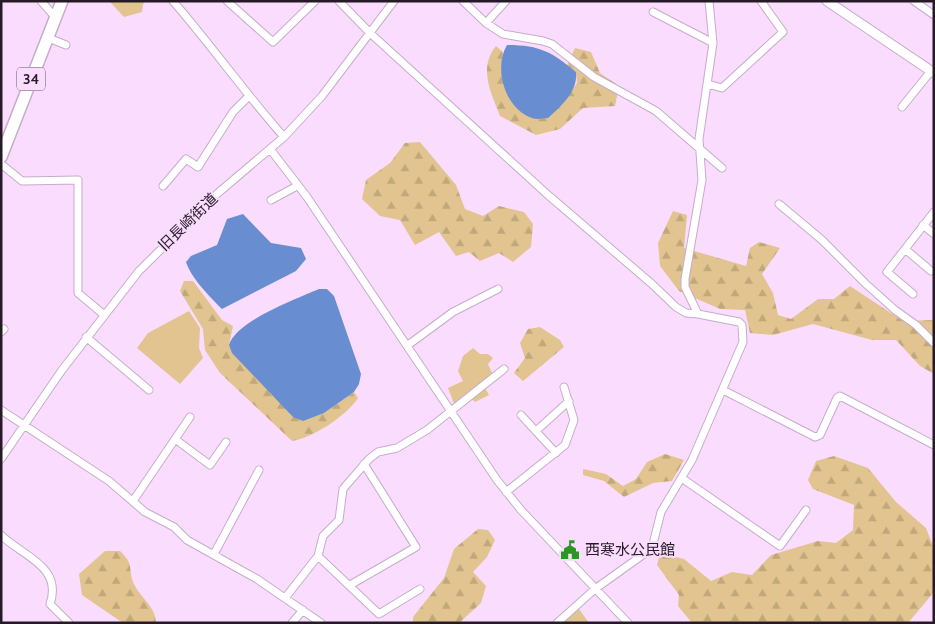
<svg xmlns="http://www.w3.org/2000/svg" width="935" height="624" font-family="Cabin,'Noto Sans JP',sans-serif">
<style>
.green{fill:#e1c48f}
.forest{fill:url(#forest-firs)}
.water{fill:#688dd1}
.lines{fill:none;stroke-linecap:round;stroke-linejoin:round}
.minor-casing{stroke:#c7abcb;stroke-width:9}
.secondary-casing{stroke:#c7abcb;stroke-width:11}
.trunk-casing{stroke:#c7abcb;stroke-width:14}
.minor{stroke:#fff;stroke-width:7}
.secondary{stroke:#fff;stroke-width:9}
.trunk{stroke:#fff;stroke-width:11}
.labels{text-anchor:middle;stroke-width:4;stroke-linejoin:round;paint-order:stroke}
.shield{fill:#faddfe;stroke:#655467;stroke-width:1}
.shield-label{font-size:14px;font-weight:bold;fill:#251a26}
.street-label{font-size:15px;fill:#251a26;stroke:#faddfe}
.poi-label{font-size:15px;fill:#251a26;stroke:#faddfe;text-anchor:start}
</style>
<defs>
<pattern id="forest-firs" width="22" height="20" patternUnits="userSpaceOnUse" patternTransform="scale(1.25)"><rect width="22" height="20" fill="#e1c48f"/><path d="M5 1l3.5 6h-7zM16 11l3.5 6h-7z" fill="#c1a87b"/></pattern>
</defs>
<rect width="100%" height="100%" fill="#faddfe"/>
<path class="green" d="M109,1H146L143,4L142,12L124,17Z
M189,311L200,328L199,348L203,358L180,384L137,348L148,333Z
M473,348L480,354H488L493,358L488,364L492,373L482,382L489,395L475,402L467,395L455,406L448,388L463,381L458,371L463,356Z
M579,609L589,623H563Z"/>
<path class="forest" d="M496,46L503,52L501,71L564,102L577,83L576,72L567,65L575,48L591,52L600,73L619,86L615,106L583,108L560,129L536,135L500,116C491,93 478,68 496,46Z
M420,142L456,185L465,209L483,216L499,206L524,212L533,224L531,247L513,262L499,253L480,261L469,252L456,256L439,232L415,245L400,220L380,216L362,199L366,180L390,163L405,143Z
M673,211L687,215L684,248L746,266L750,248L759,242L780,248L762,274L773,293L778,315L791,319L818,299H834L850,286L903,321L934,320V374L920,366L896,340H872L813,324L773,335L750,333L745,310L720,309L679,291L660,266L658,243Z
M184,281H193L222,320L233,326L229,345L293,417L324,413L354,392L358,398C346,416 313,438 292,441L220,373L205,350L203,329L180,291Z
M540,327L560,340L564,347L523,381L514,373L525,358L520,343L528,329Z
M665,454L684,460L672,481L653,483L624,497L604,481L583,475V469L606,474L623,486L636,479L647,462Z
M834,456L868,468L896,502L926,528L934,548V592L908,623H692L678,606L679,595L657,565L660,553L684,559L711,581L732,572L752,575L771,555L818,541L836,543L853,530L854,505L813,489L808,480L816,461Z
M478,529L488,530L495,540L487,557L473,572L486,586L481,603L459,623H413V617L444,578L454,549Z
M105,551H120C134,564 128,567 133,582C139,597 156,606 156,623H123L82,595L79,574Z"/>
<path class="water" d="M507,45C540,45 552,52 576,72C578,92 561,106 548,118C543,118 536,120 532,118C505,109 493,68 507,45Z
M243,214L271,243L301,248L306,259L296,271L222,309C210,297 191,278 186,262L191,256L217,245L227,219Z
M319,289H327L334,296L361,374L359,384L354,392L324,413L303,421L293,417L232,353L229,345C236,321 296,299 319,289Z"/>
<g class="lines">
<g class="minor-casing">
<path id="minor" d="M41,1L55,17
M173,1C211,45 245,93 284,137
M227,1L273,42L315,1
M339,1L370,33L548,195L652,284L676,307L686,313L698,314
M463,1L486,23L503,34L543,41L552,44L594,77L656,111L722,168
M914,1L934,15
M653,12L713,43
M486,23L506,1
M46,37L66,45
M708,84L722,88L783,32L761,1
M902,107L931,71
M270,149L307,197L497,480L521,510L628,623
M1,164L22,181L78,180V293L103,314
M163,186L186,159L198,167L233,112L248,97
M271,200L297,186
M779,204L822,240L866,284L895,310L916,325L934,343
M923,225L934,234
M905,249L931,271
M913,294L887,272L934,212
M1,332L4,329
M86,337L149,390
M408,345L453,312L498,289
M723,390L815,437L820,435L837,398L840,396L934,445
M1,410L109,481L145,512L174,527L187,540L257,579L321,623
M521,415L556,453
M536,431L569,401
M175,439L210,465L226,442
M1,459L62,370L139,271L218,193L284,137L322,96L394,1
M683,479L780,546L806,510
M506,492L565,445L574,420L564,387
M133,501L190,417
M1,535C22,556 63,566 50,604L69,623
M214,554L259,470
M318,556L379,614L420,589
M350,585L416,547L364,464
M285,598L318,556L323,536L339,520L343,489L369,459L378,452L397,448L427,430L504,369
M292,623L303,610
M557,623L595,589L644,554L653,544L661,512L692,460L743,342L742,325L739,322L698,314L685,287V279L702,180L699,139L713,43L709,1"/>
</g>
<g class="secondary-casing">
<path id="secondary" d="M827,1L934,73"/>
</g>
<g class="trunk-casing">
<path id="trunk" d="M1,157L62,1"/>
</g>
<use href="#minor" class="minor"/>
<use href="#secondary" class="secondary"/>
<use href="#trunk" class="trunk"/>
</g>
<defs>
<g id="civic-bare" transform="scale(1.5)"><path d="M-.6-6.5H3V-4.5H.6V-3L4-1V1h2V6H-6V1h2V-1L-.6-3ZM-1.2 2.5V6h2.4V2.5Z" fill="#2a9722" stroke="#faddfe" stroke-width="2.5" paint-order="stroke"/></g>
</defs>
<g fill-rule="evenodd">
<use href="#civic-bare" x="570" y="550"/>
</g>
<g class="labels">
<rect class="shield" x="17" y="67.5" width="28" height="23" rx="4"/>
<g class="shield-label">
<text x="31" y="84">34</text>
</g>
<g class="street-label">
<text transform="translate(188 222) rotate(-44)" y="5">旧長崎街道</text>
</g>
<g class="poi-label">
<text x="585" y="555">西寒水公民館</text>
</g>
</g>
<rect width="935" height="624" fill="none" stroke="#251a26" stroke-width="5"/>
</svg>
